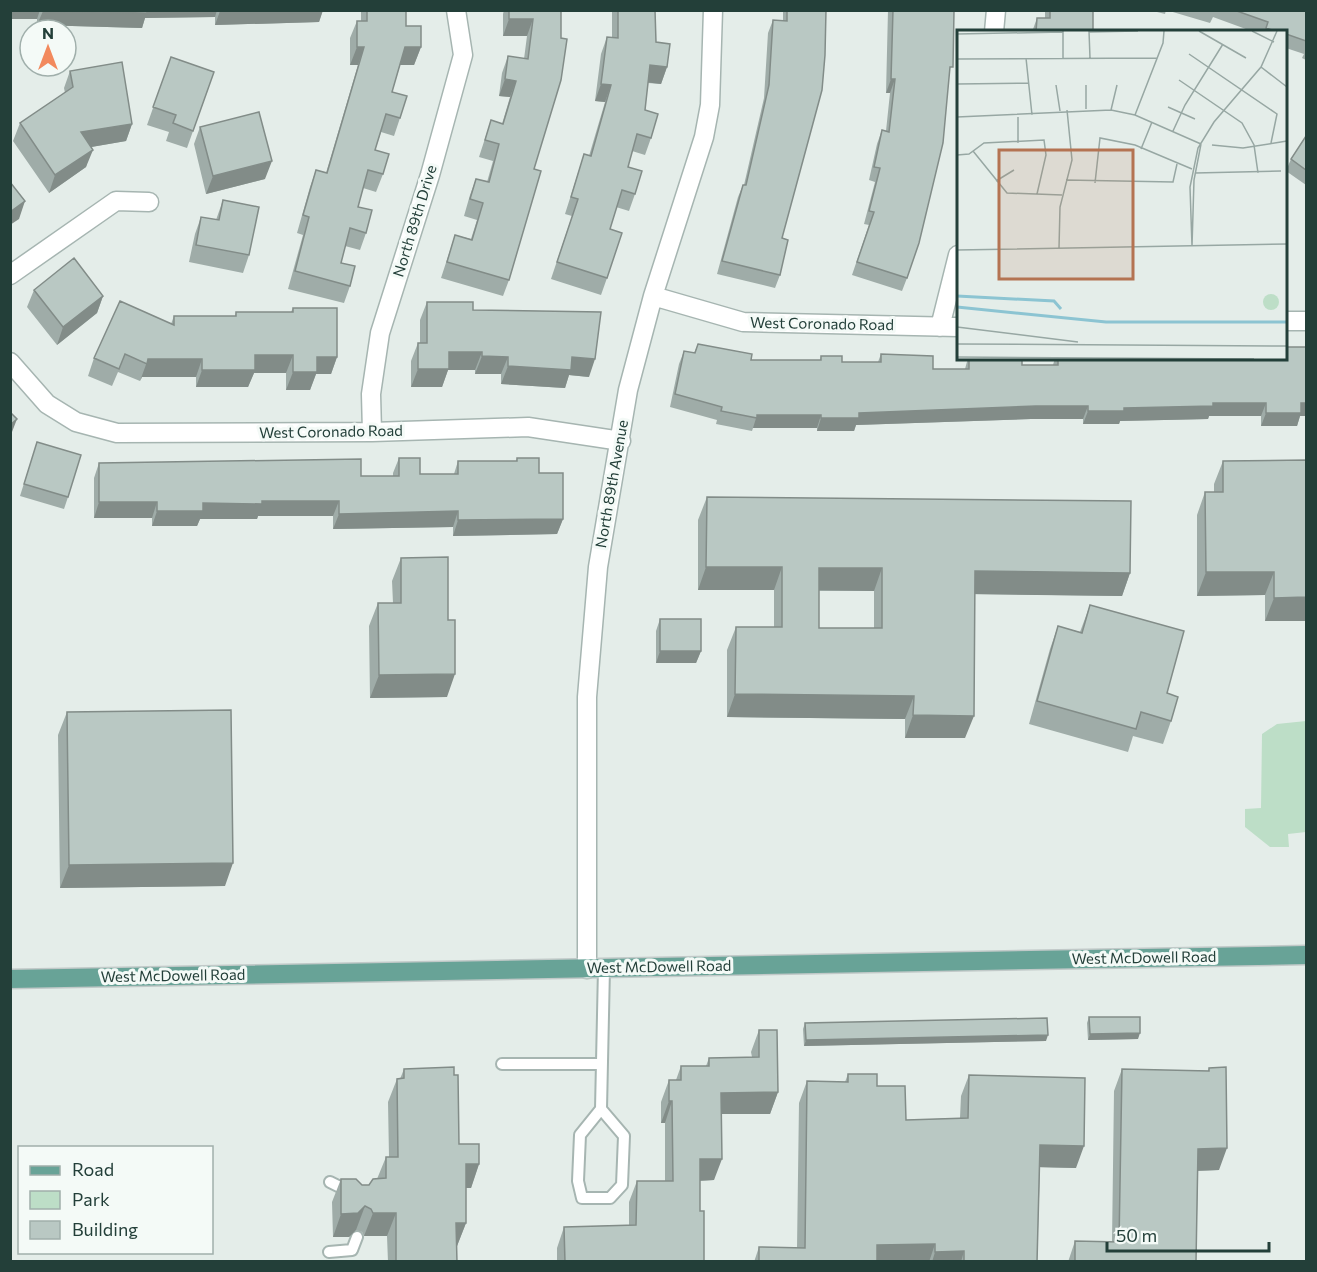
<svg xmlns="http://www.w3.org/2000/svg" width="1317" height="1272" font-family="Commissioner,sans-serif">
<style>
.green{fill:#bddec7}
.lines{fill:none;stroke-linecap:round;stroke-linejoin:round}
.lane-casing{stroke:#a6b5b1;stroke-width:14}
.street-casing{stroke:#a6b5b1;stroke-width:21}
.primary-casing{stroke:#c1c9c8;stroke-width:21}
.lane{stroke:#fff;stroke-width:10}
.street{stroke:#fff;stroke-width:18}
.primary{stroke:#68a397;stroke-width:18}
.wall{fill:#9faca8;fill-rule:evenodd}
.shaded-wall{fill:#828c88}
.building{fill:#b9c8c3;stroke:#828c88;stroke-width:1.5;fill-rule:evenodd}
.labels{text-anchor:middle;stroke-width:6;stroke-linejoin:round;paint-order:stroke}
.street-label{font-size:15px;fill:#233f39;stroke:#f4faf7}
.inset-river{fill:none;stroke:#8cc4d2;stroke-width:3}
.inset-road{fill:none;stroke:#97a7a3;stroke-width:1.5}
.view{fill:#b47352;fill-opacity:0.15;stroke:#b47352;stroke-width:3}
.inset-edge{fill:none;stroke:#233f39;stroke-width:3}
</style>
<rect width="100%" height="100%" fill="#e4ede9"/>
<path class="green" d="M1306,721V832L1288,834L1289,847H1270L1245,827V809L1261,808L1262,734L1277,724Z"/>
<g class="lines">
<g class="lane-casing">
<path id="lane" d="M502,1064H602
M601,1109L624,1136L622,1185L610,1198H582L578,1181L580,1135L601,1109L604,968
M330,1182L350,1192
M329,1252L352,1250L357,1237"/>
</g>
<g class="street-casing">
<path id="street" d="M994,32L996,10
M10,275L116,201L149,202
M653,296L743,322L958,327
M1286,321H1306
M940,327L958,255
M10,362L47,404L76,422L117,433L372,432L528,427L621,441
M372,432L371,394L380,333L430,175L463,55L456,10
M587,969V697L598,567L628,390L653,296L704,137L710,105L713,10"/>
</g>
<g class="primary-casing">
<path id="primary" d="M10,979L1306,955"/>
</g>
<use href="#lane" class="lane"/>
<use href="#street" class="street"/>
<use href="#primary" class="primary"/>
</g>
<path class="wall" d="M10,10H323L319,22L215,25V17L145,18L142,28L37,25V19H10Z
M361,10H406V26L421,47L414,65H400L392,92L400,118L394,136L381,132L375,150L383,174L376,192L363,188L358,207L366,233L360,250L345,246L341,263L350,286L344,303L288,289L303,235L297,233L310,187L316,170L326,173L358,65H350V38L357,21H361Z
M504,10H561L534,169L509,280L503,296L441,278L455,235L471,239L477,220L464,216L470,195L476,179L487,182L493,161L479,157L491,120L502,124L510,97L499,96L502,73L508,56L524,59L527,36H503V14Z
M612,10H655L656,42L667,67L661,84L648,83L645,110L651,138L645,155L632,151L628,167L635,194L629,211L616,207L610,229L607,278L601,295L551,279L572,216L565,214L584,154L589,156L605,102L595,101L601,54L607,37L612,38Z
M783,10H826L782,238L780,275L775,288L717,274L738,197L743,185H744L764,98L768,33L773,20H783Z
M888,10H941L949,77L907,278L902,291L852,275L869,225L864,224L875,182L869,180L877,144L882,130L886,131L890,93H886Z
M1045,10H1093V32H1032L1037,18H1045Z
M1149,10H1166L1165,14Z
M1166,10H1306V60L1302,58L1304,54L1286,48V32H1254L1213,17L1210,23Z
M171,57L214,72L187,148L166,141L169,132L147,125Z
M70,71L132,124L126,141L91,147L86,167L49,193L13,141L20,123L65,93L64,88Z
M200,127L265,179L206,194L194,144Z
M1306,136V185L1286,171L1291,159Z
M223,200L249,255L243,273L189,262L195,234L201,217L216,220Z
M34,290L103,296L97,313L57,345L27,307Z
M427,302L473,310L589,377L569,375L565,388L501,384V374H475V370H448L442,387H411V361L418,343H420V320Z
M293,308L337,357L331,374H316L310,390H286V373H254L248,387H196V377H142L140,381L118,372L112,386L88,376L94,358L171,324L174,316H235L236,312H291Z
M698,344L751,360H820L821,356L842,362H878L881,354L933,369H965L968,358H1022V365H1053L1055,358H1286L1306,416H1300L1297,426H1261V416H1209L1208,419L1120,421L1119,424H1083V419H1031L856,425L854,431H817V428H753L752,431L716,424L717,420L670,407L679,364L684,351L694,353Z
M37,442L68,497L64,509L20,496Z
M399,458L420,474H454L458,461H516L517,458L539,473L563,519L557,534L453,536V527L333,529V516H258L257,519H200L197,526H152V518H94V478L99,463L361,476H393V473Z
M1306,460V621H1265V595L1197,596V515L1205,492H1214V484L1223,461Z
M707,497L1130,573L1122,596L975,594L965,738H905V719L727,717V650L736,627H774V590H698V520ZM819,591H874V628H819Z
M401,558L447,697L370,698L369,626L378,603H393L392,581Z
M1090,605L1167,693L1171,721L1163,744L1133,736L1128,752L1029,724L1050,649L1058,626L1080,632Z
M660,619L701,651L696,663H656V631Z
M67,712L225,886L60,888L58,735Z
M1089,1017L1138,1039L1088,1040L1087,1023Z
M805,1023L1046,1041L804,1046L803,1029Z
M759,1030L778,1092L770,1114H721L714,1180L700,1181V1211L704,1262H557V1248L564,1227L629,1225V1202L637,1181H665V1123H661V1102L669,1080H676L681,1066H706L709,1058L752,1057L751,1052Z
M1209,1068L1219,1170L1198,1171L1196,1262H1068L1075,1241L1112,1242L1114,1091L1122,1069L1208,1071Z
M404,1069L459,1144L479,1164L471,1188H466V1223L457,1246V1262H388L387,1236H364L362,1232L356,1230L349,1237H333L332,1202L341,1179L362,1185H369L377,1179L386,1157H389L388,1102L397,1079H400Z
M848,1074L877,1086L906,1120L960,1118L961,1096L969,1075L1076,1168L1040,1167L1037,1262H754L759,1247L797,1248L799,1103L807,1081L845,1082Z"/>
<path class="shaded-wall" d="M10,10H40L37,19H10Z
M217,10L215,17L145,18L142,28L37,25L43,11Z
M323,10L319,22L215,25L220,11Z
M509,19H533L527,36H503Z
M357,47H364L358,65H350Z
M405,47H421L414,65H399Z
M650,65L667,67L661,84L644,82Z
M505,79L516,81L510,97L499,96Z
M891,79H895L890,93H886Z
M601,84L611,85L605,102L595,101Z
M132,124L126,141L74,150L81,132Z
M93,150L86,167L49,193L55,175Z
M272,161L265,179L206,194L213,176Z
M25,201L19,219L10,225V212Z
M103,296L97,313L57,345L63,327Z
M449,352H482L475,370H448L442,387H411L418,369Z
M255,355H293L286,373H254L248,387H196L202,370Z
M482,356L508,357L501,374H475Z
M317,357H337L331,374H316L310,390H286L293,372Z
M572,357L595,359L589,377L569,375L565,388L501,384L508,366Z
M148,359H202L196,377H142L140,381Z
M1213,403H1266L1261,416H1209L1208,419L1120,421L1119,424H1083L1088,411L1124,408Z
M1301,403H1306V416H1300L1297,426H1261L1266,413Z
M1036,406H1088L1083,419H1031L856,425L854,431H817L821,418L859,413Z
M757,415H821L817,428H753Z
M17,419L12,432L10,434V425Z
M262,501H339L333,516H258L257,519H200L197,526H152L157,511L203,503Z
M99,502H157L152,518H94Z
M458,511L453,527L333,529L339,514Z
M563,519L557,534L453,536L458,520Z
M706,567H782L774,590H698Z
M819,568H882L874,591L811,590Z
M975,571L1130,573L1122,596L967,594Z
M1206,572H1274L1265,595L1197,596Z
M1306,597V621H1265L1274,598Z
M660,651H701L696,663H656Z
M455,674L447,697L370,698L379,675Z
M735,694L914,696L905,719L727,717Z
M913,715L974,716L965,738H905Z
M233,863L225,886L60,888L69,865Z
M1140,1033L1138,1039L1088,1040L1090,1034Z
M1048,1035L1046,1041L804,1046L806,1040Z
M778,1092L770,1114H713L721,1093Z
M669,1101H672L665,1123H661Z
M1040,1145L1084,1146L1076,1168L1032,1167Z
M1227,1148L1219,1170L1190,1171L1198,1149Z
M700,1159H722L714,1180L692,1181Z
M466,1164H479L471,1188H458Z
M365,1206L356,1230L349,1237H333L341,1214Z
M373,1213H396L387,1236H364Z
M456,1223H466L457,1246H448Z
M935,1244L929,1262H871L877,1245Z
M964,1251L961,1262H932L935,1252Z"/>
<path class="building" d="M147,10V13L43,11V10Z
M367,10H406V26H421V47H405L392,92L407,96L400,118L386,114L375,150L389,154L383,174L368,170L358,207L372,210L366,233L350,228L341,263L355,266L350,286L295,271L309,217L303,215L316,170L327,173L364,47H357V21H367Z
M509,10H561V38L567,39L561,80L534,169L541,171L509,280L447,262L455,235L472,240L483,203L470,199L476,179L489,182L499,144L485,140L491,120L503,124L516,81L505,79L508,56L528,59L533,19H509Z
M618,10H655L656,42L670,44L667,67L650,65L645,110L658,114L651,138L637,134L628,167L642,171L635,194L622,190L610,229L622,233L607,278L557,262L578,199L571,197L584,154L591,156L611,85L601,84L607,37L618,38Z
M787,10H826L825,55L822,90L782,238L788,240L780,275L722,261L743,185H746L769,85L773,20L787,21Z
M893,10L954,11L953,67H950L943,143L919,243L907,278L857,262L874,212L869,211L880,168L874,167L882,130L889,132L895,79H891Z
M1050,10H1093V32H1036L1037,18H1050Z
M1234,10H1306V41L1286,34V32H1278L1266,28L1268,22Z
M171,57L214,72L193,131L173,123L176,115L153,107Z
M122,62L132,124L81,132L93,150L55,175L20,123L73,87L70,71Z
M259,112L272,161L213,176L200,127Z
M1306,136V170L1291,159Z
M10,182L25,201L10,212Z
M223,200L259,207L249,255L196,245L201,217L219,220Z
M74,258L103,296L63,327L34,290Z
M120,301L174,325V316H236V312H293V308H337V357H317V372H293V355H255V370H202V359H148L147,364L125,354L119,369L94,358Z
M427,302H473V310L601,312L595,359L572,357L571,370L508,366V357L482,356V352H449V369H418V343H427Z
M698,344L752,354L751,360H821V356H842V362H881V354L933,356V369H969V358H1022V365H1058V358H1286V347H1306V403H1301V413H1266V403H1213V406L1124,408V411H1088V406H1036L859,413V418H821V415H757V418L721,411L722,407L675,394L684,351L695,353Z
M10,412L17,419L10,425Z
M37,442L81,455L68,497L24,484Z
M399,458H420V474H458V461H517V458H539V473H563V519L458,520V511L339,514V501H262V504L203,503V511H157V502H99V463L361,459V476H399Z
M1306,460V597L1274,598V572H1206L1205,492H1223V461Z
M707,497L1131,501L1130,573L975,571L974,716L913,715L914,696L735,694L736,627H782V567H706ZM819,568H882V628H819Z
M448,557V620H455V674L379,675L378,603H401V558Z
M1090,605L1184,631L1167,693L1178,697L1171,721L1141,712L1136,729L1037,701L1058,626L1082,633Z
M660,619H701V651H660Z
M231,710L233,863L69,865L67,712Z
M1089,1017H1140V1033L1090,1034Z
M1047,1018L1048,1035L806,1040L805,1023Z
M759,1030H777L778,1092L721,1093L722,1159H700V1211H704V1262H565L564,1227L636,1225L637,1181H673L672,1101H669V1080H681V1066H709V1058L759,1057Z
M454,1067V1075H458L459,1144H479V1164H466V1223H456L457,1262H396V1213H373L371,1209L365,1206L358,1213L341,1214V1179H356L362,1185H369L373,1179L386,1178V1157H398L397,1079L404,1078V1069Z
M1226,1067L1227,1148L1198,1149L1196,1262H1075V1241L1119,1242L1122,1069L1209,1071V1068Z
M848,1074H877V1086H905L906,1120L968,1118L969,1075L1085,1078L1084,1146L1040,1145L1037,1262H964V1251L935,1252V1244L877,1245V1262H759V1247L805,1248L807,1081L848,1082Z"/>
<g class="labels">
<g class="street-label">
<text transform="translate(415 221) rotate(-73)" y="5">North 89th Drive</text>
<text transform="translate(822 324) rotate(1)" y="5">West Coronado Road</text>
<text transform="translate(331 432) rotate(-1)" y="5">West Coronado Road</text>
<text transform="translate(612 484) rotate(-80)" y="5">North 89th Avenue</text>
<text transform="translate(1144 958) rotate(-1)" y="5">West McDowell Road</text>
<text transform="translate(659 967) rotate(-1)" y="5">West McDowell Road</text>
<text transform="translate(173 976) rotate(-1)" y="5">West McDowell Road</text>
</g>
</g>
<g transform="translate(957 30)">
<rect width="330" height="330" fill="#e4ede9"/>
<path d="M306 272a8 8 0 1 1 16 0a8 8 0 1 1-16 0Z" fill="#bddec7"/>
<path class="inset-river" d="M0,266L97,271L104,279M0,277L149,292H330"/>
<path class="inset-road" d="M106,1V28M132,1L133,28M242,1L289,28M295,1L317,12M132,2L181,1M0,4L106,2M232,24L320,84L314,113M69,28L75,85M0,29L200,28M304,37L330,57M222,50L285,93L297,115L301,143M0,54L71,53M99,55L103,81M211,77L238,89M129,79V55M154,80L160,55M178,85L206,13L207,1M0,87L154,80L178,85L244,114M61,87V113M216,101L228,75L266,14M255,115L286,118L330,111M184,119L195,92M16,121L50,163L105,165M0,125L12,124L27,113L87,110L89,125L80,164M238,143L324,141M109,150L216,152L220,134M39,151L57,140M138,153L143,108L178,115L235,139M235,216L233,157L241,118L257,92L304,37L320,1M235,216L237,150L244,114M102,218L103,177L115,130L110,80M0,220L330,214M0,297L121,312M0,314L330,316M0,327L297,329"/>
<path class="view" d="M42,120H176V249H42Z"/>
<rect width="330" height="330" class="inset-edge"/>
</g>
<rect width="1317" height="1272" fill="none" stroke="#233f39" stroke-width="24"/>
<rect x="18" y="1146" width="195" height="108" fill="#f4faf7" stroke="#a0afab" stroke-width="1.5"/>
<rect x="30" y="1166" width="30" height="9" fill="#68a397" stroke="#a0afab" stroke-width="1.5"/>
<text x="72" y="1176" font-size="18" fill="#233f39">Road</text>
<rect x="30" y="1191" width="30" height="18" fill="#bddec7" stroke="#a0afab" stroke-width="1.5"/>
<text x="72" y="1206" font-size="18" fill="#233f39">Park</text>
<rect x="30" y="1221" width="30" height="18" fill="#b9c8c3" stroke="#a0afab" stroke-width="1.5"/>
<text x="72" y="1236" font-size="18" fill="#233f39">Building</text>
<g transform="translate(48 48)"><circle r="28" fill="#f4faf7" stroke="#a0afab" stroke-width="1.5"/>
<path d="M0-4.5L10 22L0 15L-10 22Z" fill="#f2895d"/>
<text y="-9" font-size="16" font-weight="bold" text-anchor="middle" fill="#233f39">N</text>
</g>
<path d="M1107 1242v9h162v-9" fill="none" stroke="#233f39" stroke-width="3"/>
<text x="1116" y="1242" font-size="18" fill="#233f39" stroke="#f4faf7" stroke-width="4.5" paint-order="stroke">50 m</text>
</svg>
